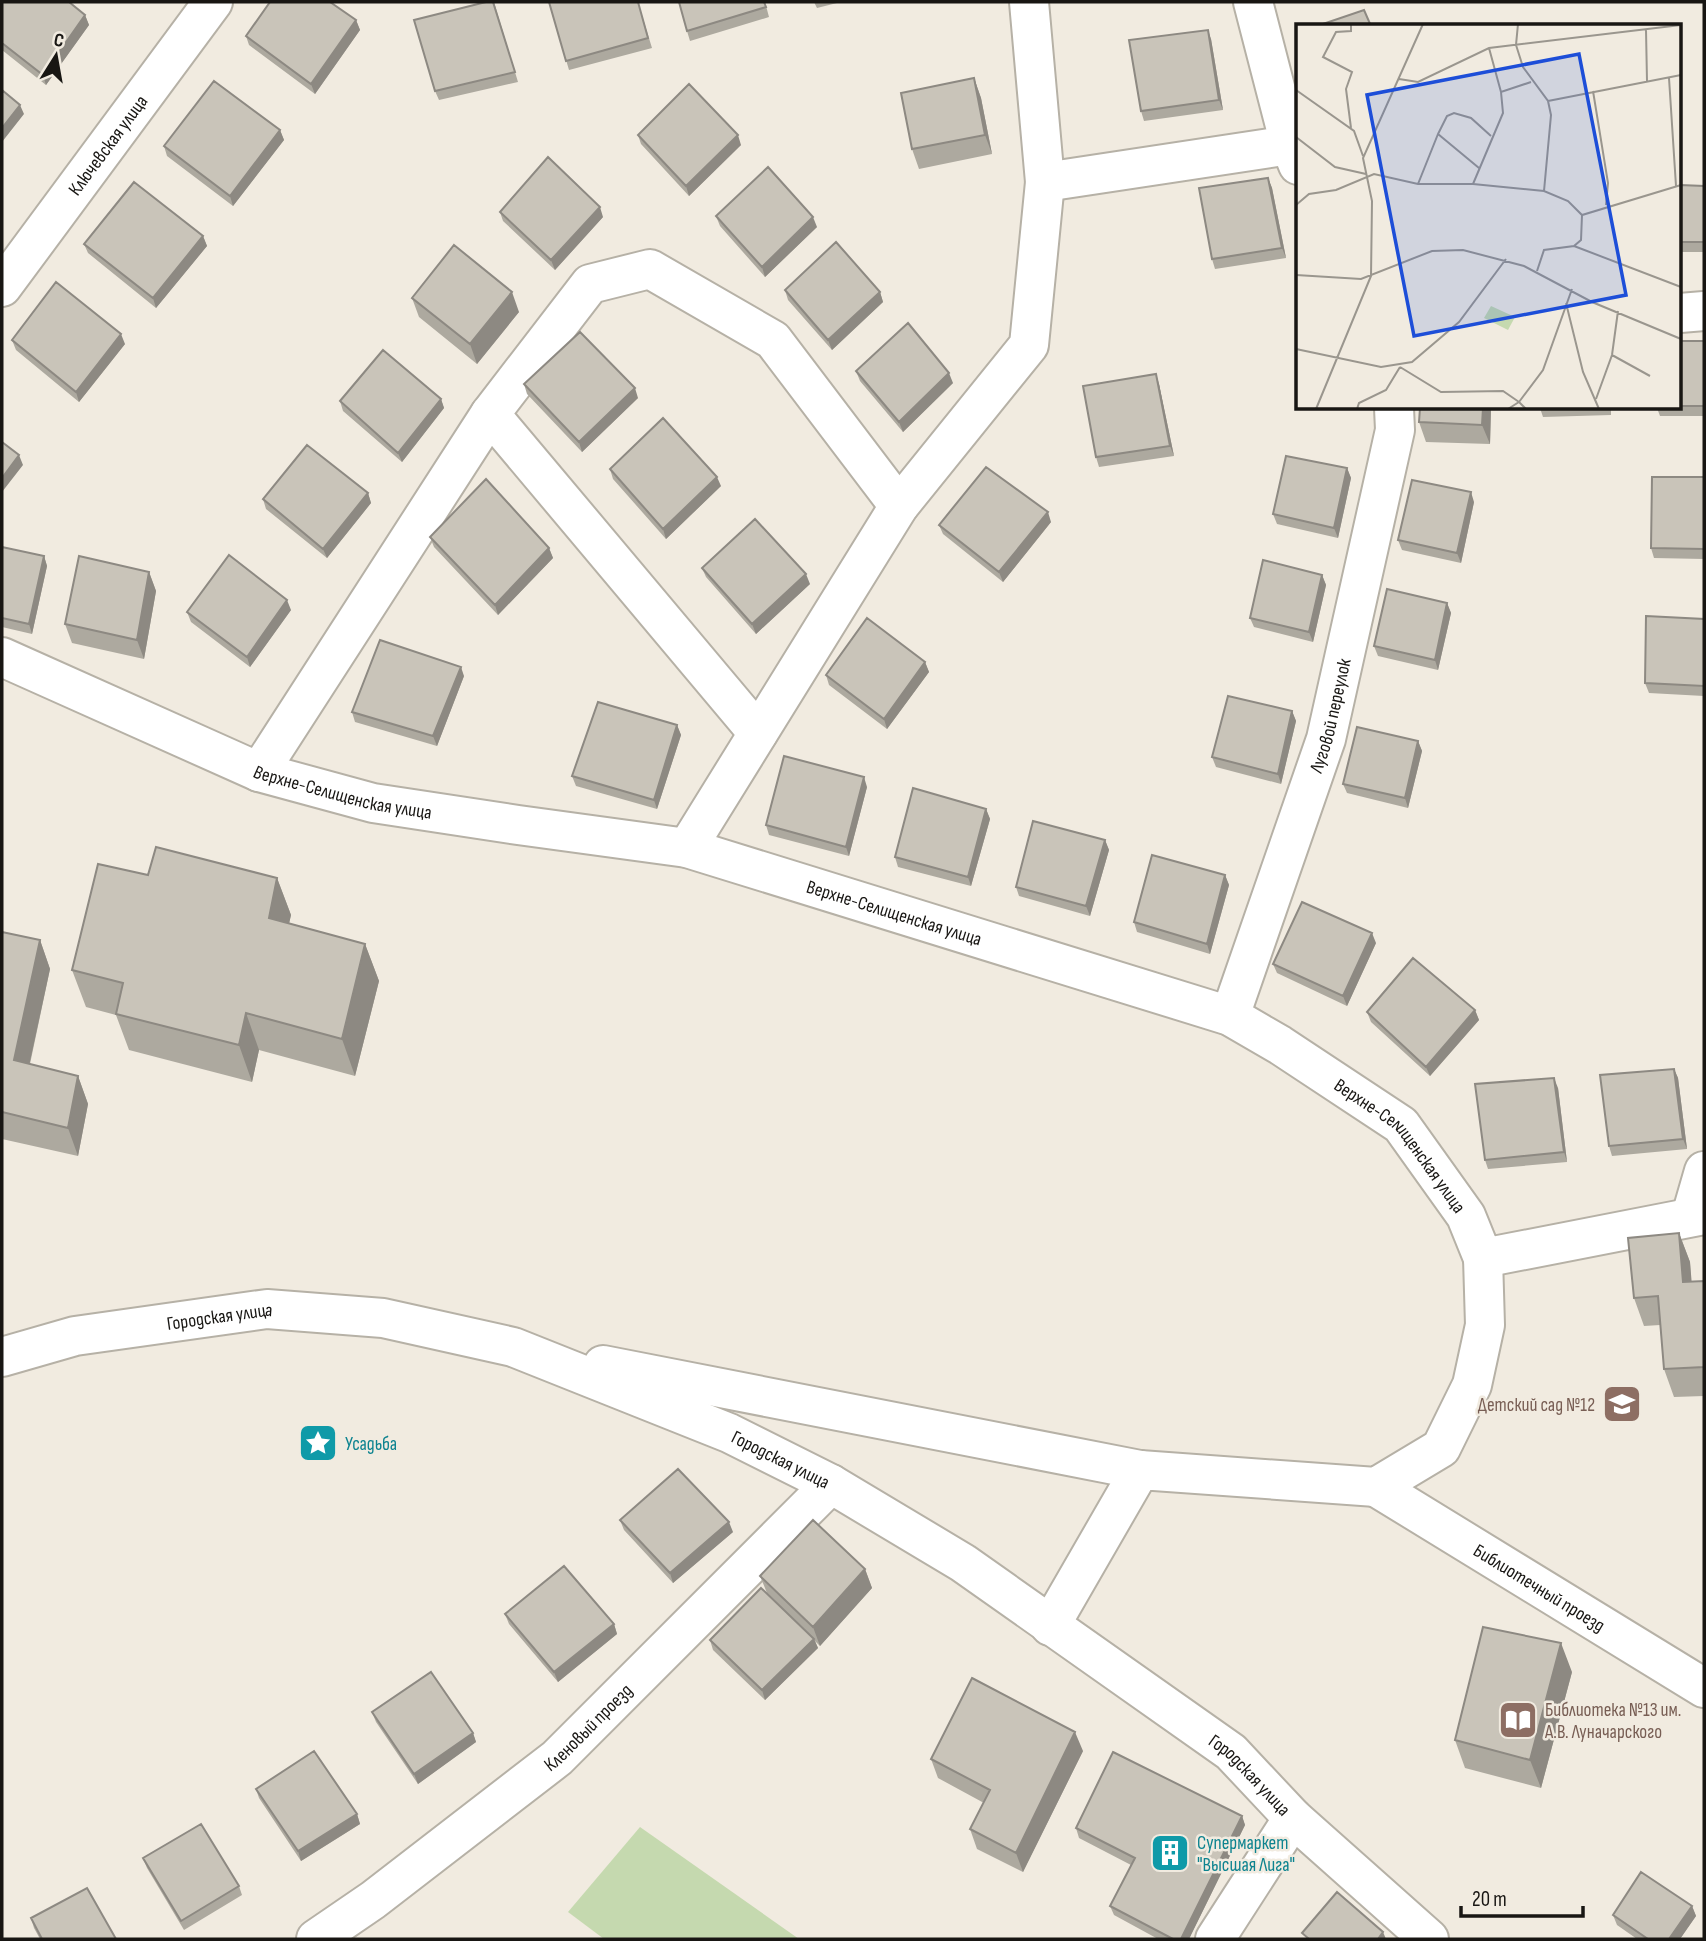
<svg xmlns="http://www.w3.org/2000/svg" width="1706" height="1941" font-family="'Sofia Sans Condensed',sans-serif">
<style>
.green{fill:#c5d9af}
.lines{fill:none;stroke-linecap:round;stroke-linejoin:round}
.minor-casing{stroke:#b6b1a6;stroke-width:42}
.minor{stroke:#fff;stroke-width:38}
.wall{fill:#ada99f}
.shaded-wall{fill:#8d8982}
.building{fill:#c9c4b9;stroke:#8d8982;stroke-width:2}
.labels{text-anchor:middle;stroke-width:5;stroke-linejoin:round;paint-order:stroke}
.street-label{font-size:19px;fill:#181613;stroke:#f1ebe0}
.education-label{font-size:19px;fill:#785e54;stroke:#f1ebe0;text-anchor:end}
.culture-label{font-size:19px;fill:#0d838f;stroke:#f1ebe0;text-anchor:start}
.inset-road{fill:none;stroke:#9a968e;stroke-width:2}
.view{fill:#1d4ed8;fill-opacity:0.15;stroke:#1d4ed8;stroke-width:3.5}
.inset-edge{fill:none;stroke:#181613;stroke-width:3.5}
</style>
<rect width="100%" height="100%" fill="#f1ebe0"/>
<path class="green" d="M640,1827L799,1939H604L568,1912Z"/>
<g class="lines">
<g class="minor-casing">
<g id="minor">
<path d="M1029,2L1045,182L1290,145"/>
<path d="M1253,2L1290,145L1298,165"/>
<path id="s1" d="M2,287L213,2"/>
<path d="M1680,313L1704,311"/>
<path id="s2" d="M2,657L259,772L373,803L518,825L687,848L1230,1016L1280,1045L1401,1125L1466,1216L1483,1258L1704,1215"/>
<path d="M758,733L490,414L590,284L650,269L773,340L899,506"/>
<path d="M259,772L490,414"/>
<path d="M687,848L899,506L1029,345L1045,182"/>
<path id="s3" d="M1230,1016L1326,739L1395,430L1394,408"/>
<path d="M1691,1216L1704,1171"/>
<path id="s4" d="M2,1357L75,1336L267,1309L383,1318L513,1347L729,1433L831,1484L963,1563L1231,1752L1293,1818L1429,1939"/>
<path d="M603,1365L1140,1470"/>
<path id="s5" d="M1376,1487L1704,1688"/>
<path d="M1050,1626L1140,1470L1376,1487L1441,1448L1472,1385L1485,1325L1483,1258"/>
<path id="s6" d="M316,1939L373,1900L557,1758L831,1484"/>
<path d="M1215,1939L1293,1818"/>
</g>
</g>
<use href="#minor" class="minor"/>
</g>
<path class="wall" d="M2,2L85,15L89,25L46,85L2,50Z
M494,2L518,82L439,100L435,91Z
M549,2H638L652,48L569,70Z
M765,2L769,17L690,41L687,31Z
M814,2H841L817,8Z
M356,20L360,30L315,94L249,45L246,36Z
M1211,39L1223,110L1144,121L1141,111Z
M974,78L981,98L992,154L919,169L912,149Z
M280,130L284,140L233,206L167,156L164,146Z
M638,135L741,145L689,196L641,144Z
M1268,178L1272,188L1286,258L1215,269L1212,259Z
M1680,185L1704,186V252H1680Z
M500,212L603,217L555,270L503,221Z
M716,216L817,227L765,277L720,226Z
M203,236L207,246L156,308L88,253L84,244Z
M785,290L880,292L883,302L832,350L788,300Z
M412,298L519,312L477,364L419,317Z
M12,340L125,344L79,402L16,350Z
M1680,341H1704V416H1660L1657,408H1680Z
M856,371L953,383L903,432L860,381Z
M524,384L638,398L582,452L527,394Z
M1159,384L1174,456L1099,467L1096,457Z
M441,399L444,408L402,462L343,411L340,401Z
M1491,408L1490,444L1426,442L1419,422Z
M1540,408H1611V415L1543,417Z
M1347,468L1351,478L1338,538L1277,524L1273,514Z
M610,469L721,486L666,539L613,479Z
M1704,477V559L1654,558L1651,548Z
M368,493L371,503L327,558L266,509L263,499Z
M1474,502L1461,563L1402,550L1398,540Z
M1051,522L1003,582L943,534L939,525Z
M430,537L549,548L553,558L498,615L434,547Z
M2,547L44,556L47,566L32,634L2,627Z
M702,568L810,584L756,634L706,577Z
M149,572L156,591L144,659L72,643L65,624Z
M1322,575L1326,585L1313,642L1254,627L1250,618Z
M1447,603L1451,613L1438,670L1378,656L1374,646Z
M291,610L250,667L191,622L187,612Z
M1704,619V696L1649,693L1645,683Z
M925,662L929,672L887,729L829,685L826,675Z
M464,676L437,746L355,722L352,712Z
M1292,711L1296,721L1281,784L1216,767L1212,757Z
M677,725L681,735L657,809L576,786L572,776Z
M1418,741L1422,751L1408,808L1347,793L1343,784Z
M867,787L849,856L769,835L766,825Z
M986,809L990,819L971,886L898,867L895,857Z
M1105,840L1109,850L1090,916L1019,896L1016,887Z
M148,875L277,878L291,915L289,923L365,944L379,981L355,1076L259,1050L252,1082L129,1050L116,1015L86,1007L72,970Z
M1225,875L1229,885L1210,954L1137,932L1134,922Z
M2,932L40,940L50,969L30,1064L78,1076L88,1104L78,1156L2,1139Z
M1376,943L1347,1006L1277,973L1273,964Z
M1475,1010L1479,1020L1430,1076L1371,1022L1367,1012Z
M1674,1069L1678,1078L1687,1149L1612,1156L1609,1146Z
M1558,1088L1567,1162L1488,1169L1485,1160Z
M1679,1233L1690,1262L1691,1281H1704V1396L1674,1397L1664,1369L1660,1325L1644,1326L1634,1298Z
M620,1520L733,1532L673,1583L624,1530Z
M865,1569L872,1588L820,1646L815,1641L818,1648L765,1700L713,1650L710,1640L767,1593L760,1576Z
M505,1614L614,1624L617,1634L558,1682L509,1624Z
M1572,1672L1541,1788L1465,1768L1455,1740Z
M372,1712L473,1733L476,1742L418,1784L376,1722Z
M1083,1751L1023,1872L977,1849L970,1829L984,1803L938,1778L931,1759Z
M256,1789L357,1814L360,1824L301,1861L259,1798Z
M1242,1816L1245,1825L1189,1939H1158L1114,1915L1110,1906L1131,1865L1079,1838L1076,1828Z
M143,1858L239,1886L242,1895L184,1930L147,1868Z
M1692,1906L1696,1916L1680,1939H1637L1617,1925L1613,1915Z
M31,1918L116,1939H40L34,1928Z"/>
<path class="shaded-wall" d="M85,15L89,25L46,85L43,75Z
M356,20L360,30L315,94L311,84Z
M1208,30L1211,39L1223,110L1219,100Z
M974,78L981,98L992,154L985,135Z
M20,105L24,114L2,142V128Z
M280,130L284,140L233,206L230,196Z
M738,135L741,145L689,196L686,186Z
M1268,178L1272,188L1286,258L1282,248Z
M600,207L603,217L555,270L551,260Z
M813,217L817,227L765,277L762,267Z
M203,236L207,246L156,308L153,298Z
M512,292L519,312L477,364L470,344Z
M880,292L883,302L832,350L828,340Z
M121,334L125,344L79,402L76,392Z
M949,373L953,383L903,432L899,422Z
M1156,374L1159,384L1174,456L1170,446Z
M635,388L638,398L582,452L579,442Z
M441,399L444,408L402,462L398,453Z
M1483,408H1491L1490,444L1482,425Z
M19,455L23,465L2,492V478Z
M1347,468L1351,478L1338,538L1334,528Z
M717,477L721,486L666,539L663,529Z
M1471,492L1474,502L1461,563L1457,553Z
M368,493L371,503L327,558L323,549Z
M1048,512L1051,522L1003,582L999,572Z
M549,548L553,558L498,615L495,605Z
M44,556L47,566L32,634L29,624Z
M149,572L156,591L144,659L137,640Z
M806,574L810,584L756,634L752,624Z
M1322,575L1326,585L1313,642L1309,632Z
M287,600L291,610L250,667L247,657Z
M1447,603L1451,613L1438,670L1435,660Z
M925,662L929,672L887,729L884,719Z
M461,667L464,676L437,746L433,736Z
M1292,711L1296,721L1281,784L1278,774Z
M677,725L681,735L657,809L654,800Z
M1418,741L1422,751L1408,808L1405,798Z
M864,777L867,787L849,856L846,847Z
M986,809L990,819L971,886L968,877Z
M1105,840L1109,850L1090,916L1086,906Z
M1225,875L1229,885L1210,954L1207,944Z
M277,878L291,915L282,955L269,918Z
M1372,933L1376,943L1347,1006L1343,996Z
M40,940L50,969L24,1089L14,1060Z
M365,944L379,981L355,1076L342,1039Z
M1475,1010L1479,1020L1430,1076L1426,1067Z
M246,1013L259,1050L252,1082L239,1045Z
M1674,1069L1678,1078L1687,1149L1683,1139Z
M78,1076L88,1104L78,1156L68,1128Z
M1554,1078L1558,1088L1567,1162L1564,1152Z
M1679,1233L1690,1262L1694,1310L1683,1282Z
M729,1522L733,1532L673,1583L670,1573Z
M865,1569L872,1588L820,1646L813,1627Z
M614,1624L617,1634L558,1682L554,1672Z
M814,1639L818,1648L765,1700L762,1690Z
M1561,1643L1572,1672L1541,1788L1530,1760Z
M1075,1732L1083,1751L1023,1872L1016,1853Z
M473,1733L476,1742L418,1784L414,1774Z
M357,1814L360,1824L301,1861L298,1851Z
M1242,1816L1245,1825L1189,1939H1181Z
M1692,1906L1696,1916L1680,1939H1669Z
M1383,1932L1386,1939H1378Z"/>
<path class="building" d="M2,2H69L85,15L43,75L2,43Z
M270,2H330L356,20L311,84L246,36Z
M486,2H493L515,72L435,91L414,20Z
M549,2H638L648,38L566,61Z
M679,2H764L766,7L687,31Z
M1364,10L1371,26H1317Z
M1208,30L1219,100L1141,111L1129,40Z
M974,78L985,135L912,149L901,93Z
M214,81L280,130L230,196L164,146Z
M689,84L738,135L686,186L638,135Z
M2,90L20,105L2,128Z
M548,157L600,207L551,260L500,212Z
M768,167L813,217L762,267L716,216Z
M1268,178L1282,248L1212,259L1199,188Z
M134,182L203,236L153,298L84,244Z
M1680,185L1704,186V242H1680Z
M836,242L880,292L828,340L785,290Z
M454,245L512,292L470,344L412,298Z
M56,282L121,334L76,392L12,340Z
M908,323L949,373L899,422L856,371Z
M580,332L635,388L579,442L524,384Z
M1680,341H1704V406H1680Z
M383,350L441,399L398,453L340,401Z
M1156,374L1170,446L1096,457L1083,386Z
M1420,408H1483L1482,425L1419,422Z
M663,418L717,477L663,529L610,469Z
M2,442L19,455L2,478Z
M307,445L368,493L323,549L263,499Z
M1286,456L1347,468L1334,528L1273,514Z
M986,467L1048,512L999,572L939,525Z
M1652,477H1704V549L1651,548Z
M486,479L549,548L495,605L430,537Z
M1412,480L1471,492L1457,553L1398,540Z
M755,519L806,574L752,624L702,568Z
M2,547L44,556L29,624L2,618Z
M229,555L287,600L247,657L187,612Z
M79,556L149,572L137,640L65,624Z
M1263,560L1322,575L1309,632L1250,618Z
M1387,589L1447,603L1435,660L1374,646Z
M1646,616L1704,619V686L1645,683Z
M867,618L925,662L884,719L826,675Z
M380,640L461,667L433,736L352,712Z
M1228,696L1292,711L1278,774L1212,757Z
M598,702L677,725L654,800L572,776Z
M1357,727L1418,741L1405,798L1343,784Z
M784,756L864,777L846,847L766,825Z
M913,788L986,809L968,877L895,857Z
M1033,821L1105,840L1086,906L1016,887Z
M156,847L277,878L269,918L365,944L342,1039L246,1013L239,1045L116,1014L123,983L72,970L98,864L148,875Z
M1152,855L1225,875L1207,944L1134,922Z
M1302,902L1372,933L1343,996L1273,964Z
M2,932L40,940L14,1060L78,1076L68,1128L2,1112Z
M1413,958L1475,1010L1426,1067L1367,1012Z
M1674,1069L1683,1139L1609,1146L1600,1075Z
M1554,1078L1564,1152L1485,1160L1475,1084Z
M1679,1233L1683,1282L1704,1281V1367L1664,1369L1658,1296L1634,1298L1628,1238Z
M678,1469L729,1522L670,1573L620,1520Z
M813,1520L865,1569L813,1627L760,1576Z
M564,1566L614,1624L554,1672L505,1614Z
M761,1588L814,1639L762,1690L710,1640Z
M1483,1627L1561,1643L1530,1760L1455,1740Z
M431,1672L473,1733L414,1774L372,1712Z
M972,1678L1075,1732L1016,1853L970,1829L990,1790L931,1759Z
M314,1751L357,1814L298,1851L256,1789Z
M1113,1752L1242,1816L1181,1939H1173L1110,1906L1135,1858L1076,1828Z
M201,1824L239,1886L181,1921L143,1858Z
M1641,1872L1692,1906L1669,1939H1648L1613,1915Z
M87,1888L116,1939H42L31,1918Z
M1337,1892L1383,1932L1378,1939H1309L1302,1933Z"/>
<defs>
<g id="school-square" transform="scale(2.0125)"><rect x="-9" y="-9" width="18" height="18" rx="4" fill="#8d6e63" stroke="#f1ebe0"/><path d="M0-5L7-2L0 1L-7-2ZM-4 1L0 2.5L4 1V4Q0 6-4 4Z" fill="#fff"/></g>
<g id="sight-square" transform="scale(2.0125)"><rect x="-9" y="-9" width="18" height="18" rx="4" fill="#0f9aa8" stroke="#f1ebe0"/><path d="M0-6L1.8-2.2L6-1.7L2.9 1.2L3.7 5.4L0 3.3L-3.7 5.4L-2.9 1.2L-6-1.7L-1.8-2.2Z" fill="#fff"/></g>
<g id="library-square" transform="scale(2.0125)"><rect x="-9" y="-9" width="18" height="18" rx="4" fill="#8d6e63" stroke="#f1ebe0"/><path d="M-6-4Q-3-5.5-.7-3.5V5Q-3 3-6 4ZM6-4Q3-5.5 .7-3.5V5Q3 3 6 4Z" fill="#fff"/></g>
<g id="building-square" transform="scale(2.0125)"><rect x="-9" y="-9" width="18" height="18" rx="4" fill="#0f9aa8" stroke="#f1ebe0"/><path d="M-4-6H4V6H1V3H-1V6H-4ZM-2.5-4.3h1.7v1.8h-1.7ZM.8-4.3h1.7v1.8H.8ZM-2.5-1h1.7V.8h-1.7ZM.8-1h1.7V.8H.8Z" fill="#fff"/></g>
</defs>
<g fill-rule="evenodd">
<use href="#school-square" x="1622" y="1404"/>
<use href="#sight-square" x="318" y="1443"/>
<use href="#library-square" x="1518" y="1720"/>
<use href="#building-square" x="1170" y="1853"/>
</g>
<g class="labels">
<g class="street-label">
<text dy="7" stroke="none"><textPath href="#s1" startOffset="177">Ключевская улица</textPath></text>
<text dy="7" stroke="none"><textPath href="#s3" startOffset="317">Луговой переулок</textPath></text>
<text dy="7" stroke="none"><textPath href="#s2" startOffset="368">Верхне-Селищенская улица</textPath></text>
<text dy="7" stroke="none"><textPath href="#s2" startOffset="934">Верхне-Селищенская улица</textPath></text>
<text dy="7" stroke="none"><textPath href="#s2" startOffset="1502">Верхне-Селищенская улица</textPath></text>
<text dy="7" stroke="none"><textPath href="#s4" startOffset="222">Городская улица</textPath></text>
<text dy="7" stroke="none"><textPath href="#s4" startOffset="810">Городская улица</textPath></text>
<text dy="7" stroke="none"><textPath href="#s5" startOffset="192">Библиотечный проезд</textPath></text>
<text dy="7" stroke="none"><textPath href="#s6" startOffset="345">Кленовый проезд</textPath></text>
<text dy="7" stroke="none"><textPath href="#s4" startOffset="1377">Городская улица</textPath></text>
</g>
<g class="education-label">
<text x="1595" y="1411">Детский сад №12</text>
<text x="1545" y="1716" text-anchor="start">Библиотека №13 им.<tspan x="1545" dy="22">А.В. Луначарского</tspan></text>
</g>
<g class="culture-label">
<text x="345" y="1450">Усадьба</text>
<text x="1197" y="1849">Супермаркет<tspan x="1197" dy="22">"Высшая Лига"</tspan></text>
</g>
</g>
<g transform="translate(1296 24)">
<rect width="385" height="385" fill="#f1ebe0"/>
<path d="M195,282L219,293L212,306L188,294Z" fill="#c5d9af"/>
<path class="inset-road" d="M222,0L220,21L227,43L252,77L255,91L248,167M350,6L351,57M193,24L205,68L235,58M373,54L380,162M103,55L122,58L193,24L385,1M0,66L58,107L67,132M297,67L312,159L310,181M252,77L385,51M55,104L50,65L56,48L27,33L40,8L55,7V0M0,113L39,143L70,150M183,144L142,110L151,92L158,89L175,94L195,112M122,160L142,110M177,160L207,89L205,68M0,181L13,170L40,166L78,150L122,160H177L248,167L272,177L286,191L385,161M278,222L385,263M241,247L248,226L278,222L285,216L286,191M0,251L65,255L136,227L167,226L228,242L296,278L385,315M270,279L287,348L303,385M0,325L85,343L116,338L163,298L210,235M316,331L354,352M104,343L145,368L207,367L223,378L247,346L276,265M300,375L316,331L322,287M20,385L75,252L76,177L67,134L127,0M61,385L63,379L90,366L104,343M212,385L223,378L230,385"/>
<path class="view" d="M283,30L330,271L118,312L71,71Z"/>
<rect width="385" height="385" class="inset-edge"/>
</g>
<rect width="1706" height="1941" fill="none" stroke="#181613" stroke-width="7"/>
<g transform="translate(56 56) rotate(11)" stroke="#f1ebe0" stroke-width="5" paint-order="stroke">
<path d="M0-5L12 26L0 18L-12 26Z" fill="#181613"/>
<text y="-10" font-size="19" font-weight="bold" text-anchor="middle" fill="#181613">С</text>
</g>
<path d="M1461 1906v10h122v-10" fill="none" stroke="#181613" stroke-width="3.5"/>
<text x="1472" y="1906" font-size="21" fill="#181613" stroke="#f1ebe0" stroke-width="5" paint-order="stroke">20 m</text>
</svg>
